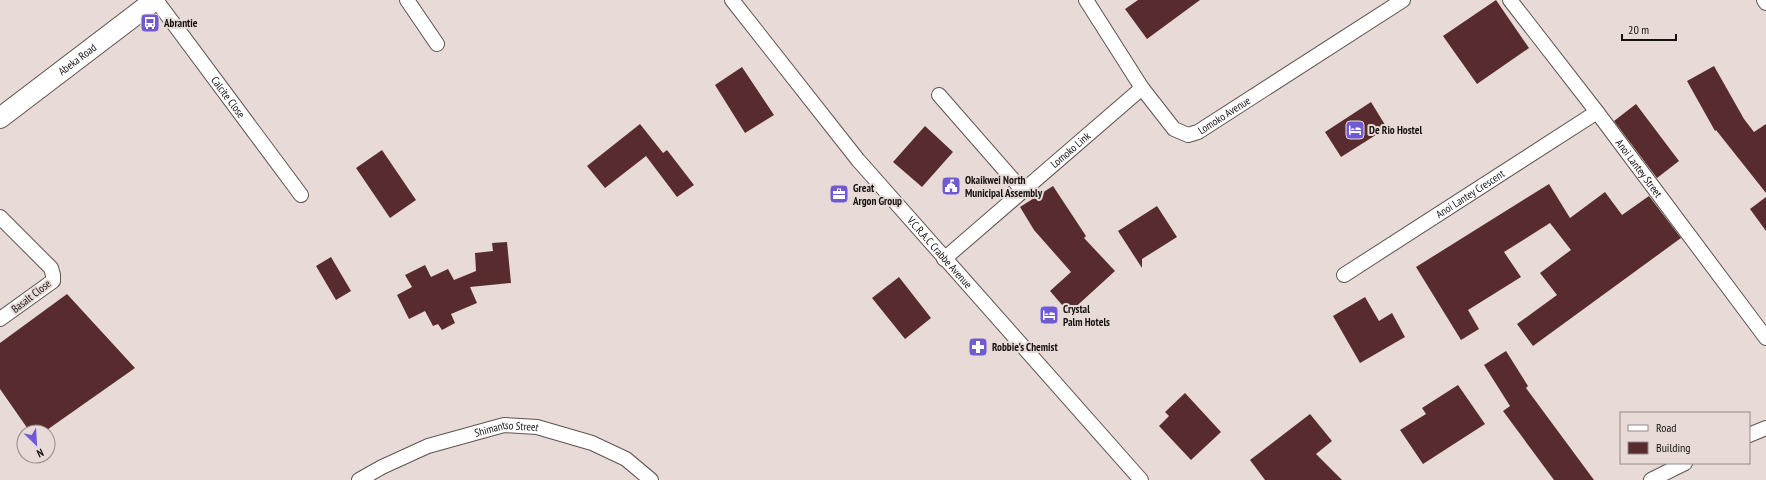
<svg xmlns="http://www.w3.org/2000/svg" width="1766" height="480" font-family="'PT Sans Narrow',sans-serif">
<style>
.building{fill:#582c2e}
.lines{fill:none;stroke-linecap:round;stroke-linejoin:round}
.street-casing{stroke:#5e5350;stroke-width:16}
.secondary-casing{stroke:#5e5350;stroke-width:22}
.street{stroke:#fff;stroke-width:14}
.secondary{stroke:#fff;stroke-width:20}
.labels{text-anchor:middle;stroke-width:4;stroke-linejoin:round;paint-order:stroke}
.poi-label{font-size:11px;font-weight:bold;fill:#151110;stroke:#e8dbd7;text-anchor:start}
.street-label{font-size:11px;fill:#151110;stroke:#e8dbd7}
</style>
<rect width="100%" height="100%" fill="#e8dbd7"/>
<path class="building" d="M1138,0H1200L1147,39L1125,9Z
M1496,0L1529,48L1477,84L1443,36Z
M1714,66L1744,119L1754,132L1766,124V193L1716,130L1715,131L1687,81Z
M742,67L774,115L745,133L715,85Z
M1371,102L1387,128L1341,157L1325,132Z
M1636,104L1679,161L1657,178L1614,121Z
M640,124L663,153L667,150L694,185L677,197L646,156L605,188L587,166Z
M925,126L953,152L922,187L893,162Z
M382,150L416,200L390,218L356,168Z
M1549,184L1570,218L1605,192L1622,215L1649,196L1681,238L1533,346L1517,324L1557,295L1540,273L1571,250L1550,223L1504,252L1521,277L1468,310L1479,329L1461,340L1416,267Z
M1053,186L1086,236L1084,238L1115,271L1069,313L1050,291L1071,272L1034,230L1020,207Z
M1766,197V231L1750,209Z
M1157,206L1177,237L1142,259V268L1118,231Z
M507,242L511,283L470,287L477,303L451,314L455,323L442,330L438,324L433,326L425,311L409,319L397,295L412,287L405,275L425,265L431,277L448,269L454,280L476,271L475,253L493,251L492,243Z
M331,257L351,291L336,300L316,266Z
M899,277L931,318L905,339L872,298Z
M67,294L135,368L44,432H30L0,389V343Z
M1365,297L1379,321L1392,313L1405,337L1360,363L1333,316Z
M1506,351L1528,386L1526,388L1594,480H1554L1503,411L1510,406L1484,365Z
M1458,385L1485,424L1423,464L1400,430L1426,414L1422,408Z
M1185,393L1221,432L1191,460L1159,426L1169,416L1165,412Z
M1310,414L1332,441L1316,454L1342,480H1265L1250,460Z"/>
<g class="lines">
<g class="street-casing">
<g id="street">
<path id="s1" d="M156,0L301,195"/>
<path d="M407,0L437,44"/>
<path id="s2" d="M732,0L858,160L1141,480"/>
<path id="s3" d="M1086,0L1142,88L1174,129L1188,135L1198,132L1403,0"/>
<path id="s4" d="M1510,0L1597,112L1766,338"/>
<path d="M1764,0L1766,3"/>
<path d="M939,95L1023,191"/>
<path d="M0,217L51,268L53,275V281L0,319"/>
<path id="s5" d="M944,259L1142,88"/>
<path id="s6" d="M1344,275L1597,112"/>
<path d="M1749,435L1766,428"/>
<path id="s7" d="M359,480L382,467L428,446L504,425L537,427L592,443L626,459L651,480"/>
<path d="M1651,480L1685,463"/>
</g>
</g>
<g class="secondary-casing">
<g id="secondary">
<path id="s8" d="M0,118L155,0"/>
</g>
</g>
<use href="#street" class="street"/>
<use href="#secondary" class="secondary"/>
</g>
<defs>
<g id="bus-square" transform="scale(1)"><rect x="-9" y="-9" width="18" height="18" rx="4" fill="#6f5ad4" stroke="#e8dbd7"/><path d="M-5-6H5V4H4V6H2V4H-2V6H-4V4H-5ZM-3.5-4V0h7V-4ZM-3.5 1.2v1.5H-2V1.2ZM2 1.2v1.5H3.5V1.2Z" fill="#fff"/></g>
<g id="hotel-square" transform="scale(1)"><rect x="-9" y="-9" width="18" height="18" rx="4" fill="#6f5ad4" stroke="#e8dbd7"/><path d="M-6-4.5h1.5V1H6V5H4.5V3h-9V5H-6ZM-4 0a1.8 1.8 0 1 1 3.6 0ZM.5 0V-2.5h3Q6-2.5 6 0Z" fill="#fff"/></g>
<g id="civic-square" transform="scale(1)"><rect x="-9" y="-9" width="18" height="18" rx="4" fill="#6f5ad4" stroke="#e8dbd7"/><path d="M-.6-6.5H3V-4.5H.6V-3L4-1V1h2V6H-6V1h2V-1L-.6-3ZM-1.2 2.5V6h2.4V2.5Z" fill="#fff"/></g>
<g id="office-square" transform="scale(1)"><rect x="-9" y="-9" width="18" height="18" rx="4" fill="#6f5ad4" stroke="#e8dbd7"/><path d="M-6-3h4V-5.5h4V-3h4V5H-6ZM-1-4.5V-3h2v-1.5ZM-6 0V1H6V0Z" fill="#fff"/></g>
<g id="pharmacy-square" transform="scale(1)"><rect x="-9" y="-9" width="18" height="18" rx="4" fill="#6f5ad4" stroke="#e8dbd7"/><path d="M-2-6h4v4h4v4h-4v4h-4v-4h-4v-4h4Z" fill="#fff"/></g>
</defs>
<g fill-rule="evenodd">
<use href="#bus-square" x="150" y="23"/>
<use href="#hotel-square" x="1355" y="130"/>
<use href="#civic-square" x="951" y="186"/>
<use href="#office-square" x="839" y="194"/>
<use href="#hotel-square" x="1049" y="315"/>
<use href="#pharmacy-square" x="978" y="347"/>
</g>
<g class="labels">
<g class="poi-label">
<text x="164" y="27">Abrantie</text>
<text x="1369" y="134">De Rio Hostel</text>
<text x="965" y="184">Okaikwei North<tspan x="965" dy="13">Municipal Assembly</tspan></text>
<text x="853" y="192">Great<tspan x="853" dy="13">Argon Group</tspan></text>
<text x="1063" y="313">Crystal<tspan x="1063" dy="13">Palm Hotels</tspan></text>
<text x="992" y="351">Robbie's Chemist</text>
</g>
<g class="street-label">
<text dy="4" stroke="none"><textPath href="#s8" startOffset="97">Abeka Road</textPath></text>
<text dy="4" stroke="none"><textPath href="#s1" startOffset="121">Calcite Close</textPath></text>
<text dy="4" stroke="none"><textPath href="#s3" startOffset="213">Lomoko Avenue</textPath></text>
<text dy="4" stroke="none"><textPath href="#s5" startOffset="167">Lomoko Link</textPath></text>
<text dy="4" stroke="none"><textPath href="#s4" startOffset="212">Anoi Lantey Street</textPath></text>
<text dy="4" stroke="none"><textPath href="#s6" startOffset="150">Anoi Lantey Crescent</textPath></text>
<text dy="4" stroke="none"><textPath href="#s2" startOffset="327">V.C.R.A.C Crabbe Avenue</textPath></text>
<text transform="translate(31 296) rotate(-38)" y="4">Basalt Close</text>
<text dy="4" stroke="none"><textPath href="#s7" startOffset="158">Shimantso Street</textPath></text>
</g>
</g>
<rect x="1620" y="412" width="130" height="52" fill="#e8dbd7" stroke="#948a87"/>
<rect x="1628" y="425" width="20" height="6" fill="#ffffff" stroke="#948a87"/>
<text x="1656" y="432" font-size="12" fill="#151110">Road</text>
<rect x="1628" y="442" width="20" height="12" fill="#582c2e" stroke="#948a87"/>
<text x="1656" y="452" font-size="12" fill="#151110">Building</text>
<g transform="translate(36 444) rotate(155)"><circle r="19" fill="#e8dbd7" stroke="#948a87"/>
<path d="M0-3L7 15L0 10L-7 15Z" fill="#6f5ad4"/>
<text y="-6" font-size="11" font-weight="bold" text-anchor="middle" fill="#151110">N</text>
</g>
<path d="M1622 34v6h54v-6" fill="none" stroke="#151110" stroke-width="2"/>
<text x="1628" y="34" font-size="12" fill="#151110" stroke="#e8dbd7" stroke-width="3" paint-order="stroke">20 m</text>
</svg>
